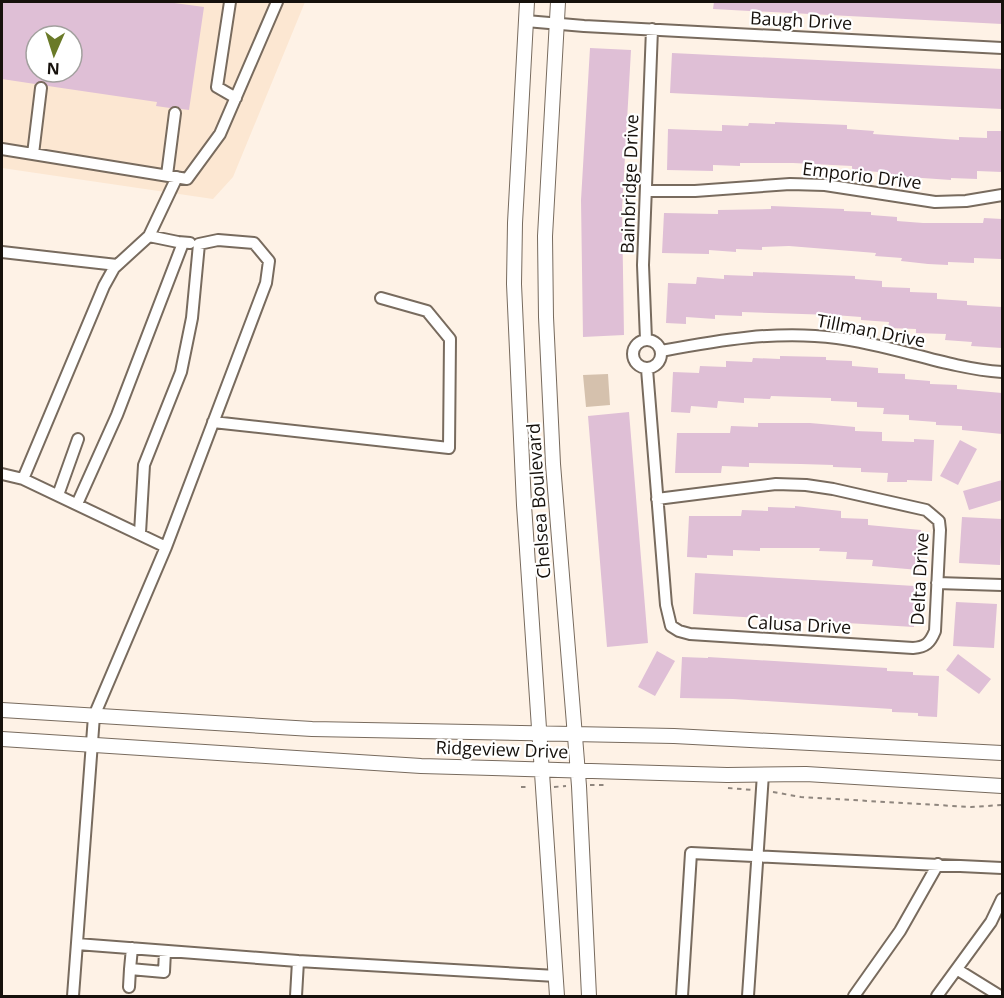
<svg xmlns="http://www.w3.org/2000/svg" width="1004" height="998" font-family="'Open Sans',sans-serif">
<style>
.built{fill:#fce7d2;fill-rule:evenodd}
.green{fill:#d5c1ad}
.building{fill:#dfbfd6;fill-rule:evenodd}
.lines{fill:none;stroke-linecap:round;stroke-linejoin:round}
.minor-casing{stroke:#786b5e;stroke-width:14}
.major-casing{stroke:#786b5e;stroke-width:16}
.path{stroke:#8f867e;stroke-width:2;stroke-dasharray:4.5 4.5;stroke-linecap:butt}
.minor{stroke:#fff;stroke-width:10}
.major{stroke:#fff;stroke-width:14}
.labels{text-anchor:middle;stroke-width:4.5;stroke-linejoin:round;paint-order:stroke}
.street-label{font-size:18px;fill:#16110c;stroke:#fff}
</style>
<rect width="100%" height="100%" fill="#fef2e6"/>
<path class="built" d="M2,2H305L233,177L213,199L2,168ZM36,36H72V72H36Z"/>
<path class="green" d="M608,374L610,405L586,407L583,375Z"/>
<path class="building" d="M2,2H167L204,7L189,110L181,109L177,106L170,108L156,106L157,102L48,86L42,81L35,84L2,79ZM36,36H72V72H36Z
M714,2H1002V24L713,9Z
M590,48L631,50L622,209L624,335L583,337L581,200Z
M672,53L1002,69V109L670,93Z
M775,122L847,125V129L874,131L873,134L959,140V137L987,138V131H1002V172L977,171V179L951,178V180L879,175V172L852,170V166L793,163H740V166L713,165V171L667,170L668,129L722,131V125L748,126L749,123L775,124Z
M771,206L844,209V211L871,212V215L897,217V221L923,223H983L984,218L1002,219L1001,259L974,258V263L948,262V265L928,264L901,261L902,258L875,256L876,253L789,246L762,247V250L736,249V252L709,250V254L662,253L664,213L718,214V210L771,209Z
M753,272L855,276V279L882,281V287L910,288V292L937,293V299L967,301V305L1002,307V348L971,346L972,342L945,340L946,334L916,333V329L888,328L889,322L861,320V317L834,315L742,312V316L715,315V319L686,317V324L666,323L668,283L696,284L697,277L724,279V275L753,276Z
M780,356L826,357V360L852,361V366L878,368V373L905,374V379L930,381V384L957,385V389L1002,393V434L962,430V426L936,425V422L909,420V415L883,414L884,408L857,407V402L831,401V398L771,396L770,399L744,398V403L718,401L717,408L691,406L690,413L671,412L673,372L699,373L700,366L726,367V361L752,362L753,358L780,359Z
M629,412L648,643L607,647L588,416Z
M758,423H810L855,427V431L882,432V441L914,442V439L934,440L932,481L907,480V482H887L888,473L861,472V468L833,467V465L801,464L749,463V467L722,466L721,473H675L677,433H730L731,426L758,427Z
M960,440L977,449L958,485L940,476Z
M1002,480V500L969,510L963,491Z
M795,506L841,511V518L868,519V525L921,530L919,570L872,566L873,560L846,559L847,552L819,551L820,548H760V551L733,550V556L707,555V558L687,557L689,516H741L742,510L768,511V507L795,508Z
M962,517L1002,519L1000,565L959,563Z
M695,573L915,586L914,627L693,614Z
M956,602L997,604L994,648L953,646Z
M657,651L675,661L655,696L638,687Z
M958,654L991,679L979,694L946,670Z
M682,657L708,658V657L887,668V671L913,672V675L939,676L937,717L918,716V713L892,712V709L733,699L680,698Z"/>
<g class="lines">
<g class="minor-casing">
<path id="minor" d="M230,2L217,87L236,98
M526,21L584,26L1002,48
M2,149L187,179L220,134L277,2
M33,154L41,88
M167,175L175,113
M646,191H695L790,184L825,185L935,202L966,201L1002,195
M149,236L178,242L190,243
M2,252L117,265
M633 354a14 14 0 1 1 28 0a14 14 0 1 1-28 0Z
M646,340L643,265L652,29
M661,351C720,340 777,330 837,338C893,345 946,368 1002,372
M647,369L666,605L671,626L679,631L690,634L913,648C926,647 930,643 935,631L940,530L939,521L926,510L833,489L806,485L776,484L657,499
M213,422L449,448L450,339L427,311L381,298
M2,474L23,479
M58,495L78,439
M77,504L117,415L183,243
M166,547L23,479L104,286L114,268L149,236L177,177
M937,583L1002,585
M77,944L298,961L296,996
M132,948L130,969L164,972L165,951
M298,961L556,976
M958,970L1000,996
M129,987L130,969
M73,996L94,716L166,547L266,283L269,261L254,243L218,240L199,244L192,318L181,372L144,465L140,533
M682,996L691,853L1002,868
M748,996L763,774
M854,996L900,931L938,864
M937,996L991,922L1002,899"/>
</g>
<g class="major-casing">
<path id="major" d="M527,2L515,223L514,284L524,505L557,996
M558,2L545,236L546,317L553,464L579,786L589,996
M2,710L312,729L674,736L1002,753
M2,739L421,766L727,775L806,774L1002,786"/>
</g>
<path class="path" d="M590,785H608
M521,787H530
M554,787L566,786
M728,788L752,790
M773,792L801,797L971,807L1002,805"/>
<use href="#minor" class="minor"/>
<use href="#major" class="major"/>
</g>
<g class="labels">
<g class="street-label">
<text transform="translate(801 21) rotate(3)" y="6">Baugh Drive</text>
<text transform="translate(862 176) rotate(7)" y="6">Emporio Drive</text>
<text transform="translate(630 184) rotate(-88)" y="6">Bainbridge Drive</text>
<text transform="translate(871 331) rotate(11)" y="6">Tillman Drive</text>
<text transform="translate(539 501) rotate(-94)" y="6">Chelsea Boulevard</text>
<text transform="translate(920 579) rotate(-87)" y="6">Delta Drive</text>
<text transform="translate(799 625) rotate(3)" y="6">Calusa Drive</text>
<text transform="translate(502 750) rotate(2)" y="6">Ridgeview Drive</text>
</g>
</g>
<rect width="1004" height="998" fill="none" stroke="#16110c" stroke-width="6"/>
<g transform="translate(54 54) rotate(183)"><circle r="28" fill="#ffffff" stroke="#a2a09e" stroke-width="1.5"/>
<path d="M0-4.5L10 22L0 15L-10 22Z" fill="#6a7a28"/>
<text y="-9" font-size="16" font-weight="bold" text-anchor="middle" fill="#16110c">N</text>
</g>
</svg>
